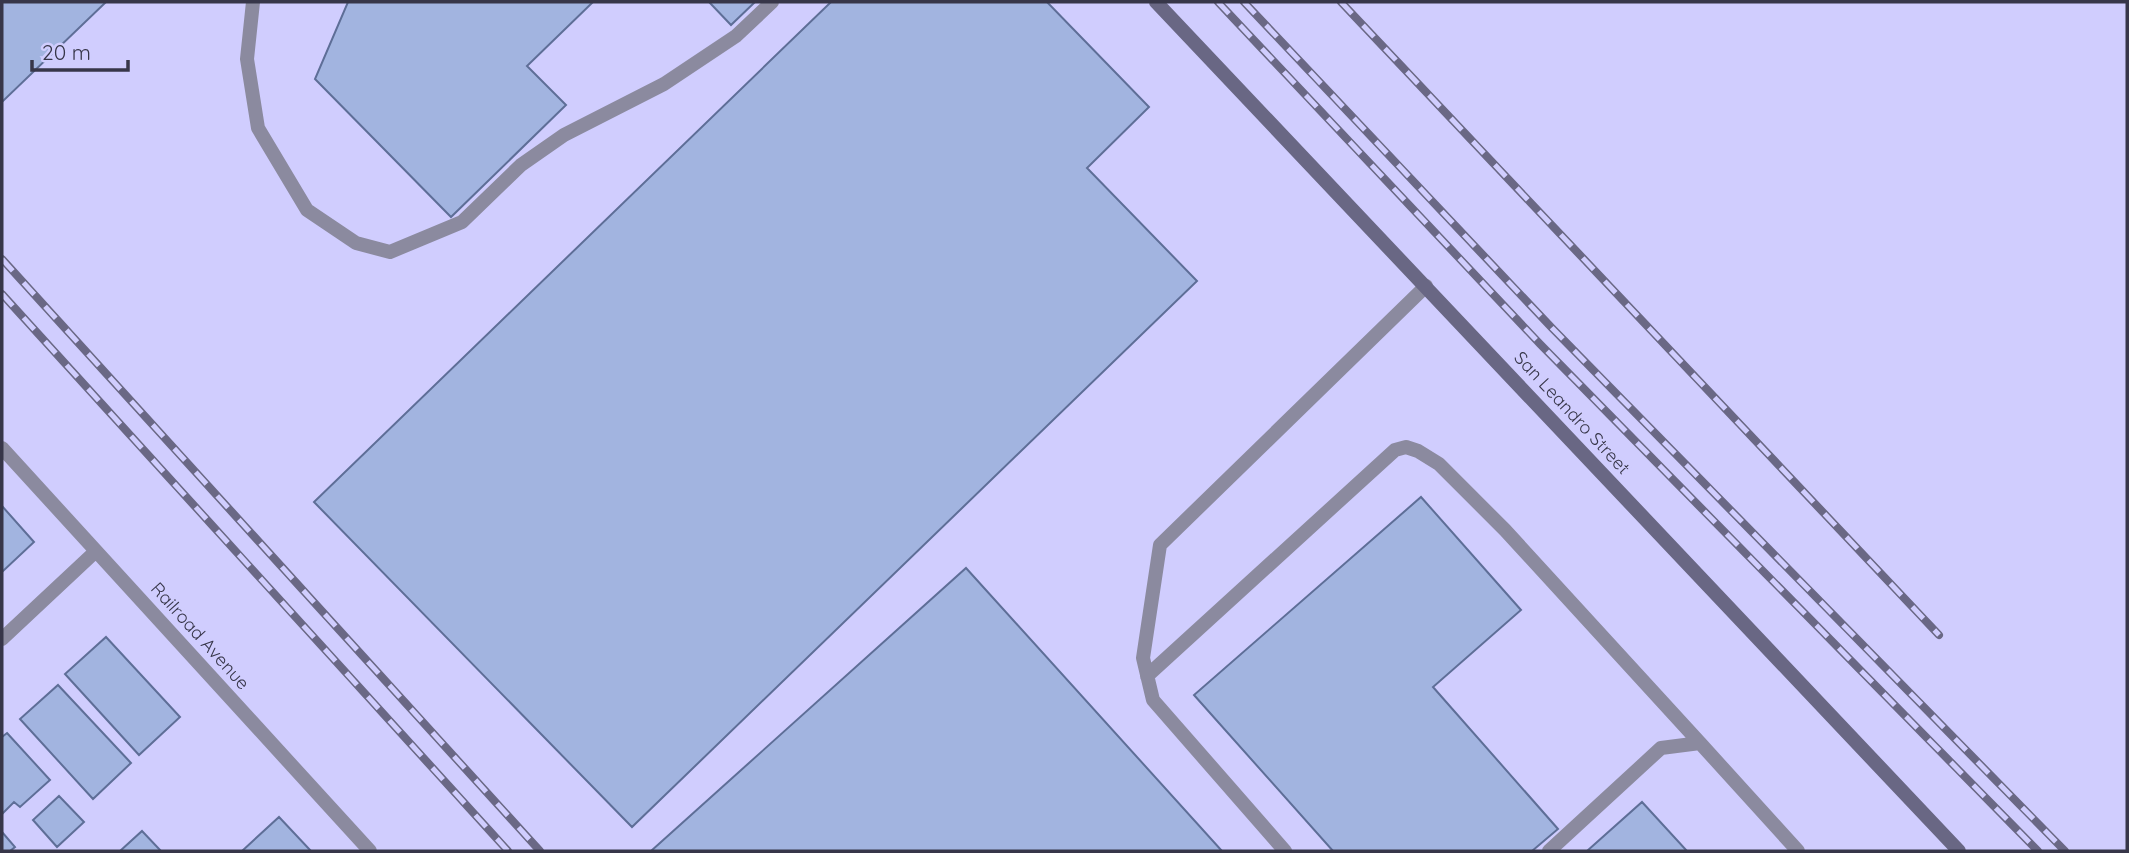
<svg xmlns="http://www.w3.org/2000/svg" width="2129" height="853" font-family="Quicksand,sans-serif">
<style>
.building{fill:#a2b4e0;stroke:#5e6e97;stroke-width:2}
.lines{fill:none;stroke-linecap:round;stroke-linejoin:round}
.service{stroke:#8b8a9f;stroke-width:14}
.minor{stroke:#8b8a9f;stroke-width:14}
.secondary{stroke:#696784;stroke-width:14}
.rail-casing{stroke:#6a6885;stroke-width:8}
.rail{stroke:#d0cdfe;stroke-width:5;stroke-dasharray:16;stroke-linecap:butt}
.labels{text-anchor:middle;stroke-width:6;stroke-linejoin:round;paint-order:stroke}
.street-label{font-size:18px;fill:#373649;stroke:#d0cdfe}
</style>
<rect width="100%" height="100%" fill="#d0cdfe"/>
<path class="building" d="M2,2H106L2,102Z
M348,2H593L527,66L566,105L451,217L315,79Z
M709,2H755L731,25Z
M831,2H1047L1149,107L1087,168L1197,281L632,827L314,502Z
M1421,497L1521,610L1433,687L1558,829L1532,851H1333L1194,695Z
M2,506L34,542L2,572Z
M966,568L1222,851H651Z
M106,637L180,717L139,755L65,674Z
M58,685L131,763L93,799L20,719Z
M7,733L50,780L20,807L14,802L2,814V737Z
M59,796L84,822L57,847L33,820Z
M1642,802L1687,851H1587Z
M279,817L311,851H242Z
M142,831L161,851H120Z
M2,832L15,847L10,851H2Z"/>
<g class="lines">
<path class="service" d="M253,2L247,59L258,128L307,210L356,243L390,252L462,222L521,165L564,135L664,84L736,36L772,2
M1147,676L1395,450L1406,447L1418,451L1439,464L1505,530L1700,743
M1285,851L1153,700L1143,658L1160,545L1426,286
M1549,851L1661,748L1700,743L1798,851"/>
<path class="minor" d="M2,448L370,851
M2,639L96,551"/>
<path class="secondary" d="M1156,2L1959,851"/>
<g class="rail-casing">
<path id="rail" d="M1218,2L1540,344L2038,851
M1244,2L1552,328L2065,851
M1341,2L1939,635
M2,259L540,851
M2,294L508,851"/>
</g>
<use href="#rail" class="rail"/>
</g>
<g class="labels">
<g class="street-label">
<text transform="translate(1572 413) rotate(47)" y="6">San Leandro Street</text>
<text transform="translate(200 636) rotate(48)" y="6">Railroad Avenue</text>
</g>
</g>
<rect width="2129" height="853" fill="none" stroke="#373649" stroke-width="7"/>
<path d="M32 60v10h96v-10" fill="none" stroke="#373649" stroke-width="3.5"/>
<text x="42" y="60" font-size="21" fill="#373649" stroke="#d0cdfe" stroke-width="5" paint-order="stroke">20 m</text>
</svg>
